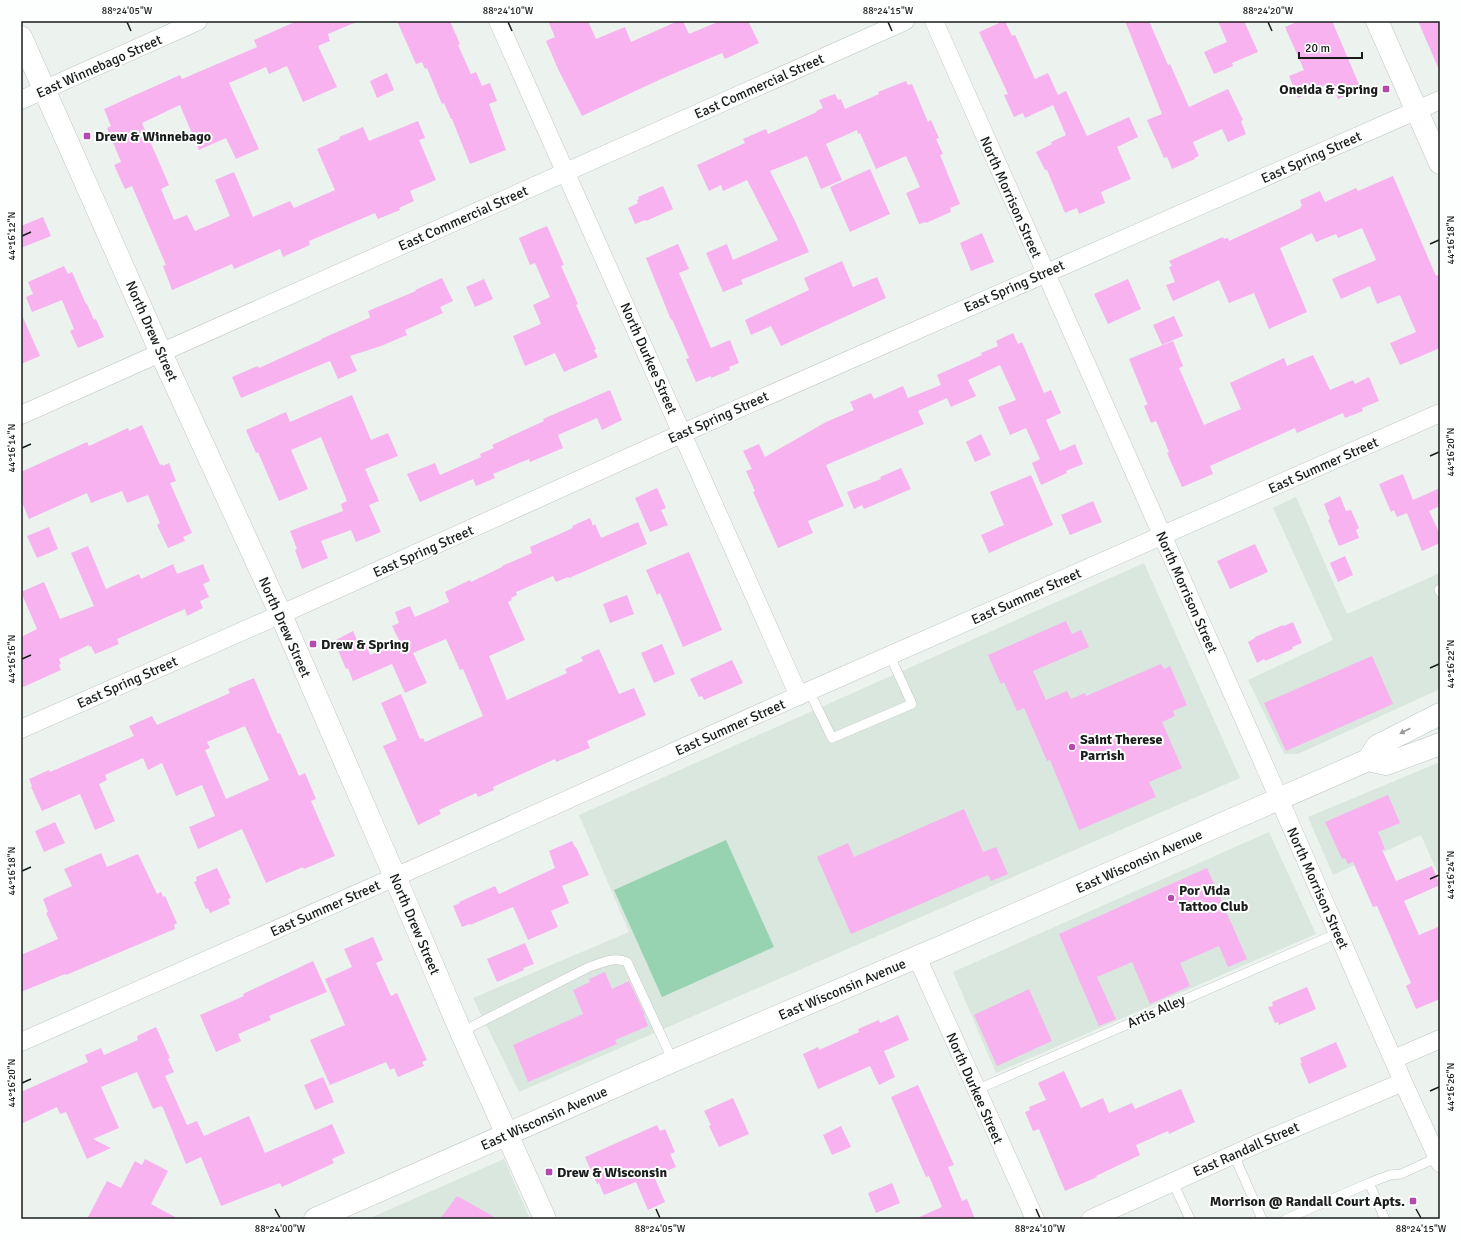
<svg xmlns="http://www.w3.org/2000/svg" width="1461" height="1240" font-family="Signika,sans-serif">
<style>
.built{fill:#d9e7de}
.green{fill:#97d3b1}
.building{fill:#f7b2ef;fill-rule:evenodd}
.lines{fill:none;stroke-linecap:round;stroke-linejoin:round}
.lane-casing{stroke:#c0c7c3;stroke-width:10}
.street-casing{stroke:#c0c7c3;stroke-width:19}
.secondary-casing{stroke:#c0c7c3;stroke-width:23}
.lane{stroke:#fff;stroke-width:9}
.street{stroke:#fff;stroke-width:18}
.secondary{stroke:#fff;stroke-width:22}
.oneway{fill:#989998}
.ticks{fill:none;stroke:#1a1c1b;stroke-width:1.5}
.poi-dot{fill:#b34aac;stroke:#fcfffd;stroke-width:1.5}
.labels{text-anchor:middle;stroke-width:4;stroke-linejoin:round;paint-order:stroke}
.street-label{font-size:14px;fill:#1a1c1b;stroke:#fcfffd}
.poi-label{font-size:14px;font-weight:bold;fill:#1a1c1b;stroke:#fcfffd;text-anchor:start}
.neatline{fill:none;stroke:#1a1c1b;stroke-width:1.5}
.ticks-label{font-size:10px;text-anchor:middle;fill:#1a1c1b}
</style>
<rect width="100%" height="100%" fill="#ecf3ef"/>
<path class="built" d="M1296,497L1347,614L1440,573V689L1298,754H1284L1248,680L1333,640L1273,508Z
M1144,563L1240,778L519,1092L473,998L629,932L579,815Z
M1440,762V878L1421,835L1333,875L1308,817Z
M1269,832L1316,934L996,1073L953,972Z
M504,1159L530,1219H368Z"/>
<path class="green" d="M726,840L774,947L662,997L614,890Z"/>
<path class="building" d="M297,21H359L328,34L330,41L318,46L337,87L303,102L287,66L269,74L266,67L229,83L259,149L236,159L226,138L199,150L180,105L142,123L169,185L161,189L174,220L187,215L195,231L230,216L215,180L234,172L253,217L290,201L294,208L335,190L317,149L340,139L339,137L363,127L369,141L418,121L425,138L419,140L436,180L410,191L414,201L399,208L400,210L378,219L375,213L309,241L310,245L283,257L280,249L234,269L232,264L172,290L163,266L166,265L132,186L125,189L114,165L121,162L107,128L111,126L104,109L180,75L182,79L257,47L254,40Z
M397,21H450L460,44L458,45L471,74L476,72L482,86L490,83L497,101L489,104L506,150L470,164L452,119H451L444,103L442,104L427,68L425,69L422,62L416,64Z
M548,21H588L596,39L625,27L631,42L678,21H683L689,34L720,21H748L759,43L725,59L722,53L661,79L582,116L558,69L546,41L555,37Z
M1004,21H1005L1012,36L1015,35L1035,79L1048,73L1058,95L1066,91L1087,136L1129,117L1138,137L1117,147L1131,179L1101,192L1105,203L1079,214L1077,208L1065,213L1047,170H1045L1036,152L1052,144L1051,142L1066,135L1053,105L1025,118L1023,113L1014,117L1004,95L1008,94L979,32Z
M1125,21H1149L1168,65L1170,64L1189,107L1228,89L1243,120L1241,121L1246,134L1228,142L1222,129L1193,142L1199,156L1194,158L1195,159L1172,169L1167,157L1164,158L1147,120L1162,114Z
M1218,21H1244L1258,52L1232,63L1233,66L1214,74L1204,52L1227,42Z
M1299,21H1332L1361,89L1338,99L1331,83L1298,98L1289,76L1304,70L1285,27Z
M1418,21H1440V72Z
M387,73L394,90L377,98L370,81Z
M906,81L908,85L912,84L928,122L931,120L939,138L936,139L943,154L940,155L960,204L950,208L951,212L926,223V222L919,224L906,193L920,187L906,156L876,169L860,133L858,134L857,130L826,144L842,180L821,189L807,156L770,171L794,219L809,252L741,280L743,284L723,292L706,253L727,244L733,260L778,240L747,180L723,191L721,185L709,191L697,165L745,143L743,139L766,129L768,134L817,112L816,111L823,108L819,100L835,94L838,100L841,99L845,109L879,94L878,92Z
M870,169L890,214L850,232L830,187Z
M1393,176L1436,276L1440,274V348L1400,365L1390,343L1416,332L1400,295L1377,304L1370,286L1341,299L1332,279L1376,260L1362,228L1338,238L1336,234L1316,242L1312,233L1280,248L1307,312L1269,329L1254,293L1229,303L1219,280L1173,301L1166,285L1175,282L1169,267L1172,266L1169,261L1223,237L1224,239L1228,238L1229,241L1301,208L1300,206H1302L1300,200L1320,191L1325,202L1356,188L1358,191Z
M663,186L673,209L646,221L645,220L635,224L628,208L638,203L637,200L639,199L638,197Z
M43,217L51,236L21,248V226Z
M547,226L564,265L561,266L578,304L576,305L596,349L594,350L598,357L564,372L555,353L525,366L513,336L541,324L533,305L550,297L535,263L530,265L519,238Z
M982,233L994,262L971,271L960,243Z
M678,244L689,269L679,273L711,348L730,340L739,363L729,367L730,370L711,378V376L696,382L686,359L689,358L672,319L671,320L646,258Z
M842,261L853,287L877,277L886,298L781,346L771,326L751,335L745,320L809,290L804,278Z
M64,266L68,274L72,272L86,304H87L94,320L96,319L104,337L78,348L70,331L74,329L62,300L32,312L26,297L33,294L28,282Z
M442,278L453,301L440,307L443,313L405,330L407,335L381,346L350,356L357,371L338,379L330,361L241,398L232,377L258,366L259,368L321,340V339L369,318L370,317L368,311L416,291L415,290Z
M484,279L493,299L475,307L466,287Z
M1128,279L1141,309L1108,324L1094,294Z
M21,313L40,356L21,364Z
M1174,316L1183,336L1162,345L1153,325Z
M1013,333L1018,344L1022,342L1044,393L1051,390L1061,413L1046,420L1060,451L1075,444L1083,464L1066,471L1067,473L1041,485L1032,463L1040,459L1026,428L1010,435L998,407L1016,400L1000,365L968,380L976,396L951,407L947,398L918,411L924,424L826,465L844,506L808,521L813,533L778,548L753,492L755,491L746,471L752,469L743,451L759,444L765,457L826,422L854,410L850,402L871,393L874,399L903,386L908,398L941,385L937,375L982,355L981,353L998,346L996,341Z
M1173,341L1183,366L1179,368L1204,425L1241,409L1230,383L1284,358L1287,366L1313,355L1330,390L1353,380L1355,384L1369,377L1379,401L1362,408L1363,411L1345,418L1343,413L1297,433L1295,428L1210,466L1213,474L1182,487L1167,453L1169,452L1156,421L1151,423L1144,406L1148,404L1147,403L1129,359Z
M610,390L622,420L602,430L597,418L558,435L563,448L530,462L529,459L493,474L495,478L476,486L473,479L420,502L407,474L435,463L440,475L481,457L480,454L494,448L492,445L544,421L543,419Z
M352,395L371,440L388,433L398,456L365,469L379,501L369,505L381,532L356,542L351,530L321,541L328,558L302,569L295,550L297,549L290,531L343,511L341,504L347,501L321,437L291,450L308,489L279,501L258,452L256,453L246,430L286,412L290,422Z
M142,425L160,465L162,464L163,466L169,463L176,481L170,483L192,533L183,537L185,541L168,548L157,525L160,523L148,495L127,503L122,491L91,503L87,493L29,519L21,500V472L87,442L89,446L128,428L129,431Z
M981,434L991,455L975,462L966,442Z
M901,468L911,489L864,509L862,505L854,509L847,492L881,479L880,477Z
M1403,474L1413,500L1440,488V506L1429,511L1440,534V543L1422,551L1407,513L1397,517L1394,510L1391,512L1379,484Z
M1031,475L1053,525L989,553L981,535L1004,525L990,492Z
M657,488L666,508L661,510L668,525L650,532L635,498Z
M1340,496L1346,511L1351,510L1359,528L1356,530L1359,538L1339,546L1328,520L1330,519L1324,504Z
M1093,501L1102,522L1070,535L1061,515Z
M590,518L593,526L595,524L601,538L638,522L647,544L569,578L568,577L556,582L553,576L516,592L517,595L511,598L512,600L508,602L525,640L489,656L507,700L567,673L565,669L583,661L581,657L599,649L619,694L634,688L646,715L587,741L590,748L556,762L555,759L493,787L494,790L478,797L476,793L439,810L441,814L418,825L383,746L397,740L381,703L401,694L420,739L423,738L425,742L483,716L463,669L460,670L446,639L413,653L427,683L405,693L392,664L353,681L348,668L346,669L334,641L353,631L358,642L364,639L370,655L400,642L392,626L399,623L395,612L410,606L415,617L449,602L445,592L470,580L471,582L502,567V566L532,553L530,547L573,528L572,526Z
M49,527L58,549L37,558L27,536Z
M1255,544L1268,572L1230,589L1217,561Z
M88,546L106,589L139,574L141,579L173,564L177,574L203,564L210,581L203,584L209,597L200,601L203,608L187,616L185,609L117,639L119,644L95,654L91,646L89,647V645L59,659L61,664L59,665L61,670L21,688V637L37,629L21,592L44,582L60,619L94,606L71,553Z
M689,552L722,630L683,647L660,593L657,595L646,570Z
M1345,556L1353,575L1338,582L1330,563Z
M627,595L634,614L610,623L603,604Z
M1066,621L1072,634L1081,630L1089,647L1033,671L1046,700L1067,691L1071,699L1085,693L1086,696L1161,664L1164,669L1170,666L1187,705L1173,711L1175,716L1162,722L1182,768L1149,782L1156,797L1079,830L1050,760L1047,761L1024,708L1017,711L1004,682L1001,684L988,655Z
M1293,622L1302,643L1292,647L1293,649L1265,661L1264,659L1257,663L1248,642L1255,638V637L1283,625L1284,626Z
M662,644L675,674L654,683L641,653Z
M1372,656L1393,704L1286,751L1264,703Z
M732,660L743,683L704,700L702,696L699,697L690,679Z
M254,678L278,734L280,733L299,776L305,773L316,799L311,801L335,856L304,869L303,867L266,883L242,829L198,849L189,827L215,816L202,785L176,796L162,763L148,770L143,758L105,775L107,780L99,784L115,821L95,830L80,794L42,811L31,787L32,786L29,779L49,770L50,772L134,736L129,726L152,716L157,725L230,693L228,689ZM245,726L269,780L226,799L205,750L210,748L207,742Z
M1388,795L1400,823L1378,832L1385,849L1382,850L1396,881L1432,866L1440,885L1404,901L1419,935L1440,926V999L1416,1009L1406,986L1411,983L1377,906L1373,907L1353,862L1348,864L1345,858L1342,859L1325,822Z
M964,809L983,852L996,847L1008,874L991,881L988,875L851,934L817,857L848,843L854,857Z
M55,822L65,843L44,852L35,831Z
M572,841L575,847H576L589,875L562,886L569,903L551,911L558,927L528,940L513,907L470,925V924L462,927L453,906L460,903L459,902L495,886L499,894L555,868L549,851Z
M101,853L107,867L138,854L157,894L161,892L163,897L165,896L177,923L174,925L175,929L66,975L65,974L21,992V955L58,939L46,913L48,912L43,899L72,886L64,869Z
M217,868L231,898L228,899L230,904L210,913L208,908L206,909L194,882L197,881L196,877Z
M1207,868L1247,959L1228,967L1219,946L1180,963L1190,986L1150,1004L1132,962L1097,977L1116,1019L1099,1026L1059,934Z
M373,937L383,960L376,963L391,996L397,993L427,1060L422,1062L424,1066L398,1077L394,1068L390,1070L386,1062L330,1085L310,1040L345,1025L325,979L352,967L344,949Z
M525,943L534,964L523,968L524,970L497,982L487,959Z
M313,961L327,992L269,1016L271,1020L238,1034L241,1041L216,1052L200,1015L244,996L243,994Z
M605,972L612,989L629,981L645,1015H644L648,1026L615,1040L617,1044L528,1082L513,1045L583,1014L573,990L590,982L589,979Z
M1307,987L1316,1009L1279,1025L1278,1022L1275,1023L1268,1007L1273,1006L1272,1002Z
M1029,989L1052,1041L997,1066L974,1015Z
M898,1015L909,1040L884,1051L895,1077L879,1085L870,1066L818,1089L803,1054L818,1047L819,1050L859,1032L858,1029L879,1020L880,1023Z
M156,1027L170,1058L168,1059L174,1072L165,1076L187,1125L197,1121L204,1136L249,1116L265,1153L332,1124L345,1153L332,1159L334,1163L282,1187L280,1183L221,1206L201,1157L186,1164L163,1108L161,1106L153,1109L137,1072L101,1087L119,1128L93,1139L111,1148L87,1159L66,1112L60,1114L57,1107L21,1124V1092L88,1062L85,1055L101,1048L104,1055L138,1040L137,1036Z
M1336,1042L1347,1067L1309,1084L1300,1063H1302L1300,1058Z
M1064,1071L1081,1108L1103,1098L1109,1113L1132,1103L1135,1109L1181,1089L1195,1122L1169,1134L1168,1131L1136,1145L1140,1155L1096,1176L1097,1177L1065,1191L1039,1129L1033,1131L1025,1112L1030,1110L1029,1107L1046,1100L1038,1083Z
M323,1077L334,1102L315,1110L304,1085Z
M918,1085L954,1165L948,1167L962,1201L967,1199L975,1219H915L942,1207L929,1176L926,1177L891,1097Z
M733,1098L749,1134L719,1147L709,1126L711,1125L704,1111Z
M657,1125L660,1131L665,1129L675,1152L670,1154L676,1167L654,1176L665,1202L648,1210L636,1182L604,1195L599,1183L597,1184L585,1157Z
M841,1126L851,1147L832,1155L823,1135Z
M145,1159L168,1171L151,1204L179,1219H87L107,1181L121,1188L135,1161L142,1165Z
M892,1183L900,1203L876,1213L868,1193Z
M457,1196L498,1219H440Z"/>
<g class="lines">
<g class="lane-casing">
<path id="lane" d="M1440,589L1439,590L1440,592
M809,691L832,738L912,704L890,656
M461,1032L589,967C602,963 615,956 627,962L673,1061
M976,1090L1338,933
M1234,1155L1262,1219
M1172,1181L1190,1219
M1369,1183L1385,1219
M1286,1219L1369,1183L1390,1175L1401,1174L1438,1157"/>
</g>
<g class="street-casing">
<path id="street" d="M498,21L799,696
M934,21L1266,769L1403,1082L1440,1163
M21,100L198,21
M21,415L905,21
M21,729L304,604L683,433L1440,100
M917,957L1035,1219
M21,1042L420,866L809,691L1440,413
M1394,1059L1440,1039
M1091,1219L1257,1144L1403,1082"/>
</g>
<g class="secondary-casing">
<path id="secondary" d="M1377,21L1440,163
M21,37L161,353L281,615L395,877L461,1032L545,1219
M1368,760L1386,764L1440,744
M315,1219L673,1061L945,945L1368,760L1377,746L1440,714"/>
</g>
<use href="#lane" class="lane"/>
<use href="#street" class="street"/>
<use href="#secondary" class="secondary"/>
</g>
<defs><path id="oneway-solid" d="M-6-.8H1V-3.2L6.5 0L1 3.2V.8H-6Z"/></defs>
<use class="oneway" href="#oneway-solid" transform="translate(1405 731) rotate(153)"/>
<path class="ticks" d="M127,22L131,31M508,22L512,31M888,22L892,31M1268,22L1272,31M22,236L31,232M1430,244L1439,240M22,448L31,444M1430,456L1439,452M22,659L31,655M1430,668L1439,664M22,871L31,867M1430,879L1439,875M22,1083L31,1079M1430,1091L1439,1087M275,1209L280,1218M656,1209L660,1218M1036,1209L1040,1218M1416,1209L1421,1218"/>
<g class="poi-dot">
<rect x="1382" y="85" width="8" height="8" rx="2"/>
<rect x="83" y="132" width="8" height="8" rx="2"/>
<rect x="309" y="640" width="8" height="8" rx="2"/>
<circle cx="1072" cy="747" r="4"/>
<circle cx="1171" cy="898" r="4"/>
<rect x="545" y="1168" width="8" height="8" rx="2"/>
<rect x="1409" y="1197" width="8" height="8" rx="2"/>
</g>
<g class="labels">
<g class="street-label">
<text transform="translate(99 66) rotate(-24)" y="5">East Winnebago Street</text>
<text transform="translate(759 86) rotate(-24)" y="5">East Commercial Street</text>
<text transform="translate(1311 157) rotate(-24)" y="5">East Spring Street</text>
<text transform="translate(1011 197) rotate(66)" y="5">North Morrison Street</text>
<text transform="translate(463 218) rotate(-24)" y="5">East Commercial Street</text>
<text transform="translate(1014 286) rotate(-24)" y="5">East Spring Street</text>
<text transform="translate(152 331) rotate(66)" y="5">North Drew Street</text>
<text transform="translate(649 358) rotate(66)" y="5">North Durkee Street</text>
<text transform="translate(718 417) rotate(-24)" y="5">East Spring Street</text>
<text transform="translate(1323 465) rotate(-24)" y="5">East Summer Street</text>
<text transform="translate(423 551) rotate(-24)" y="5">East Spring Street</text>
<text transform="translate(1187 592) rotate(66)" y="5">North Morrison Street</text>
<text transform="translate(1026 596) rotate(-24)" y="5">East Summer Street</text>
<text transform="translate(285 627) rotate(66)" y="5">North Drew Street</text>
<text transform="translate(127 682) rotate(-24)" y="5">East Spring Street</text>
<text transform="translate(730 727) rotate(-24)" y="5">East Summer Street</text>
<text transform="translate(1139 861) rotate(-24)" y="5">East Wisconsin Avenue</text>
<text transform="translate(1318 888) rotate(66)" y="5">North Morrison Street</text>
<text transform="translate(325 908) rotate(-24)" y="5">East Summer Street</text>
<text transform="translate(415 924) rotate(67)" y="5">North Drew Street</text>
<text transform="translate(842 989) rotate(-23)" y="5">East Wisconsin Avenue</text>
<text transform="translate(1156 1011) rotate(-24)" y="5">Artis Alley</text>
<text transform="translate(975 1088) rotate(66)" y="5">North Durkee Street</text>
<text transform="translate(544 1118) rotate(-24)" y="5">East Wisconsin Avenue</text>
<text transform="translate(1246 1149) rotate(-24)" y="5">East Randall Street</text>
</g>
<g class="poi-label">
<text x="1378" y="94" text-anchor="end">Oneida &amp; Spring</text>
<text x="95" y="141">Drew &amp; Winnebago</text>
<text x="321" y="649">Drew &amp; Spring</text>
<text x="1080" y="744">Saint Therese<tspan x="1080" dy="16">Parrish</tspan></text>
<text x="1179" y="895">Por Vida<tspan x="1179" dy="16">Tattoo Club</tspan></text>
<text x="557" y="1177">Drew &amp; Wisconsin</text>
<text x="1405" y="1206" text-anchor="end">Morrison @ Randall Court Apts.</text>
</g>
</g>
<rect width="1461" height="1240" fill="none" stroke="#fcfffd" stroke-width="44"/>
<path d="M1299 52v6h63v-6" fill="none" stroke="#1a1c1b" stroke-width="2"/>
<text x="1305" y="52" font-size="12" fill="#1a1c1b" stroke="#fcfffd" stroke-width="3" paint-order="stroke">20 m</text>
<rect x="22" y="22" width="1417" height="1196" class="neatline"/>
<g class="ticks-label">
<text x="127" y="14">88°24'05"W</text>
<text x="508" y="14">88°24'10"W</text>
<text x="888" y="14">88°24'15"W</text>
<text x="1268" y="14">88°24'20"W</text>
<text transform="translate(11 236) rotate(-90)" y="4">44°16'12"N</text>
<text transform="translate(1450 240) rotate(-90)" y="4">44°16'18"N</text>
<text transform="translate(11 448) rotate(-90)" y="4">44°16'14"N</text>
<text transform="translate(1450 452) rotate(-90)" y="4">44°16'20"N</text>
<text transform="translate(11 659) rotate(-90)" y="4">44°16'16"N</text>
<text transform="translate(1450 664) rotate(-90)" y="4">44°16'22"N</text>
<text transform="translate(11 871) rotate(-90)" y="4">44°16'18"N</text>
<text transform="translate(1450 875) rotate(-90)" y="4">44°16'24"N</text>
<text transform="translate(11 1083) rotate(-90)" y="4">44°16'20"N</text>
<text transform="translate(1450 1087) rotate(-90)" y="4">44°16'26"N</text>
<text x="280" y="1232">88°24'00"W</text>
<text x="660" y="1232">88°24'05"W</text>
<text x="1040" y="1232">88°24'10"W</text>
<text x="1421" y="1232">88°24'15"W</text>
</g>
</svg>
